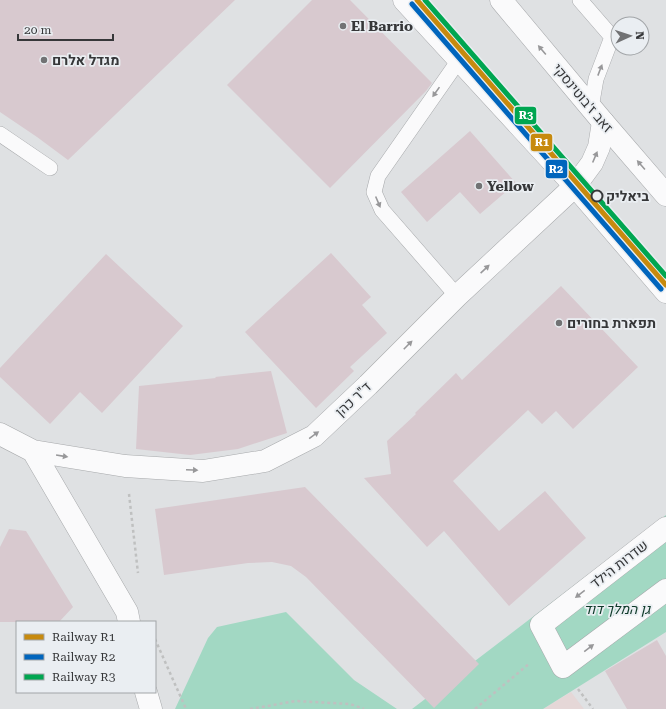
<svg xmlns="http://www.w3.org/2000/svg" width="666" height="709" font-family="'Roboto Serif',Heebo,serif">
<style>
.education{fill:#e5d7d7}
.green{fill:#a2d8c3}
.building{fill:#d8c9cf}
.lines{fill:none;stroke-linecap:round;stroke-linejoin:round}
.service-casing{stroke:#a7a9ab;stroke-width:16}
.minor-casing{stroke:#a7a9ab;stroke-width:23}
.primary-casing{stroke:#a7a9ab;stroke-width:23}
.path{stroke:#bfc0c0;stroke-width:2.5;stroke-dasharray:3 3;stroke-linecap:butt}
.service{stroke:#fafafb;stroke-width:15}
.minor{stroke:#fafafb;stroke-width:22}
.primary{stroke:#fafafb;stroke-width:22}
.rail-1-casing{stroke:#eaeef2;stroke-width:8}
.rail-2-casing{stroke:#eaeef2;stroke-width:8}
.rail-3-casing{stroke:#eaeef2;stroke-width:8}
.rail-1{stroke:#c78a0e;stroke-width:5}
.rail-2{stroke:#0065bd;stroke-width:5}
.rail-3{stroke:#00a651;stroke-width:5}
.oneway{fill:#98989a}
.poi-dot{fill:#717274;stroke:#eaeef2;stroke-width:1.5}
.stop-dot{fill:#eaeef2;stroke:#363739;stroke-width:2}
.labels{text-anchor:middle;stroke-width:3.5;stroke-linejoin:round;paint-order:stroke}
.poi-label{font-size:14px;font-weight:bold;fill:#363739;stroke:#eaeef2;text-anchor:start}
.street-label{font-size:14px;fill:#363739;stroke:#eaeef2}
.stop-label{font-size:14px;font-weight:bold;fill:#363739;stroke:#eaeef2;text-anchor:start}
.park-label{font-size:14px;font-style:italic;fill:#0e3a29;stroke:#eaeef2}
.line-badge{stroke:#eaeef2;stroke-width:1.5}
.badge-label{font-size:11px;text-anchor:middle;font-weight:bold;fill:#fff}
</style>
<rect width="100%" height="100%" fill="#dfe1e3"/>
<path class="education" d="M571,692L584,709H543Z"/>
<path class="green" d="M666,515V632L543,709H412Z
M286,612L354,680L397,709H175L208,638L217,627Z"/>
<path class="building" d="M0,0H235L68,160L37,137L0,112Z
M312,0H350L432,83L426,91L330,188L227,85Z
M470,131L516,183L480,214L460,192L427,222L401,192Z
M331,253L371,297L362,305L387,333L350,367L354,371L316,408L245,332Z
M106,254L183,326L102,413L80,392L50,424L0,377V368Z
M561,286L638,367L573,429L556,411L542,424L528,410L453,481L499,531L545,491L586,538L509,606L444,531L427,547L364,478L391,474L387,441L416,414L415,413L456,373L462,380Z
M271,371L287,433L238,449L190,455L136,449L139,386L216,378L215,377Z
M305,487L479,664L434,708L306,577L291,566L272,562L248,563L164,575L155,509Z
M9,529L26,531L73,607L59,622H0V547Z
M657,640L666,656V709H627L605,671Z"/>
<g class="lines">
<g class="service-casing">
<path id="service" d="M580,0L612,37L596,79L591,108
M0,134L50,168
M457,296L382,210L374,192L378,176L459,60"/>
</g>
<g class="minor-casing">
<path id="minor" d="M0,434L33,451L125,466L203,471L265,461L314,436L368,385L457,296L575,186L592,163L599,147L603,122
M33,451L127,612L129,622
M666,528L541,625L563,667L666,590
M146,692L151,709"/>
</g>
<g class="primary-casing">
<path id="primary" d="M404,0L575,186L666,292
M501,0L603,122L666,195"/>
</g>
<path class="path" d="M129,494L138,573
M155,639L186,709
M578,689L593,709
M250,709L296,701L350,704L364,709
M475,709L530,663"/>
<use href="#service" class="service"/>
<use href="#minor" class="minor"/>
<use href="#primary" class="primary"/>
<g class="rail-1-casing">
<path id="rail-1" d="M417,0L666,285"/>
</g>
<g class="rail-2-casing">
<path id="rail-2" d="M412,4L661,289"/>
</g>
<g class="rail-3-casing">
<path id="rail-3" d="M425,0L666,276"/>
</g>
<use href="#rail-1" class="rail-1"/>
<use href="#rail-2" class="rail-2"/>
<use href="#rail-3" class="rail-3"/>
</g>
<defs><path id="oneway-solid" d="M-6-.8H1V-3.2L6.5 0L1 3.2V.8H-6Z"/></defs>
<g class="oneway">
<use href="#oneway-solid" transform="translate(542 50) rotate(-130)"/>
<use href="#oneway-solid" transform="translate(600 70) rotate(-69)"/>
<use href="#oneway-solid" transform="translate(436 92) rotate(125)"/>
<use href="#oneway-solid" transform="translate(595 157) rotate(-67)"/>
<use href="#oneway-solid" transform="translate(641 165) rotate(-131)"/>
<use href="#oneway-solid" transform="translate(378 202) rotate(67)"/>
<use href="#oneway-solid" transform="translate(485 269) rotate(-43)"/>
<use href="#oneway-solid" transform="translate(408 345) rotate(-45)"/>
<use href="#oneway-solid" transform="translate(314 435) rotate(-36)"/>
<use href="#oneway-solid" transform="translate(62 456) rotate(9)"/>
<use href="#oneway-solid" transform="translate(192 470) rotate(3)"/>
<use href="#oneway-solid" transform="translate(580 594) rotate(142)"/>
<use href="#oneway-solid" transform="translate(589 648) rotate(-37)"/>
</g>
<g class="poi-dot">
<circle cx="343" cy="26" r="4"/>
<circle cx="44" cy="60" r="4"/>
<circle cx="479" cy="186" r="4"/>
<circle cx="559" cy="323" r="4"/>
</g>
<circle class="stop-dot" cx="597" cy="196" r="5.5"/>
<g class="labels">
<g class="poi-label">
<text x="351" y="31">El Barrio</text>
<text x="52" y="65">מגדל אלרם</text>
<text x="487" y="191">Yellow</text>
<text x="567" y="328">תפארת בחורים</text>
</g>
<g class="street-label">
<text transform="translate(583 98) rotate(50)" y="5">זאב ז'בוטינסקי</text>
<text transform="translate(353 399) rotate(-43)" y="5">ד"ר כהן</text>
<text transform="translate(619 564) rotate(-38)" y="5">שדרות הילד</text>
</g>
<g class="stop-label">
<text x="606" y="201">ביאליק</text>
</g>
<g class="park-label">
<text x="617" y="614">גן המלך דוד</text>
</g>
</g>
<g class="line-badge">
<rect x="514" y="106" width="23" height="19" rx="4" fill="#00a651"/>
<rect x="530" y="133" width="23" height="19" rx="4" fill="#c78a0e"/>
<rect x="545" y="159" width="23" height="20" rx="4" fill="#0065bd"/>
</g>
<g class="badge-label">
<text x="526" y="119">R3</text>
<text x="542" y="146">R1</text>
<text x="556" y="173">R2</text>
</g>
<rect x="16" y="621" width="140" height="72" fill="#eaeef2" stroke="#a2a5a8"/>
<rect x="24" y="634" width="20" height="6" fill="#c78a0e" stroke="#a2a5a8"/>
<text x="52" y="641" font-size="12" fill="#363739">Railway R1</text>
<rect x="24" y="654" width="20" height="6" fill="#0065bd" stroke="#a2a5a8"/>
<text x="52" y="661" font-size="12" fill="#363739">Railway R2</text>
<rect x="24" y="674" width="20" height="6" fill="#00a651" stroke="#a2a5a8"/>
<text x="52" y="681" font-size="12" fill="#363739">Railway R3</text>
<g transform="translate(630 36) rotate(87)"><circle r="19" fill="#eaeef2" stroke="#a2a5a8"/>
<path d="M0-3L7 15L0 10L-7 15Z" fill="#717274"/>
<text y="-6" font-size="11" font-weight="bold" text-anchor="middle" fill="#363739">N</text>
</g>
<path d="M18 34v6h95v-6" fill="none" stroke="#363739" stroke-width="2"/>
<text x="24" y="34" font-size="12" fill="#363739" stroke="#eaeef2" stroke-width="3" paint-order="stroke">20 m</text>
</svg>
